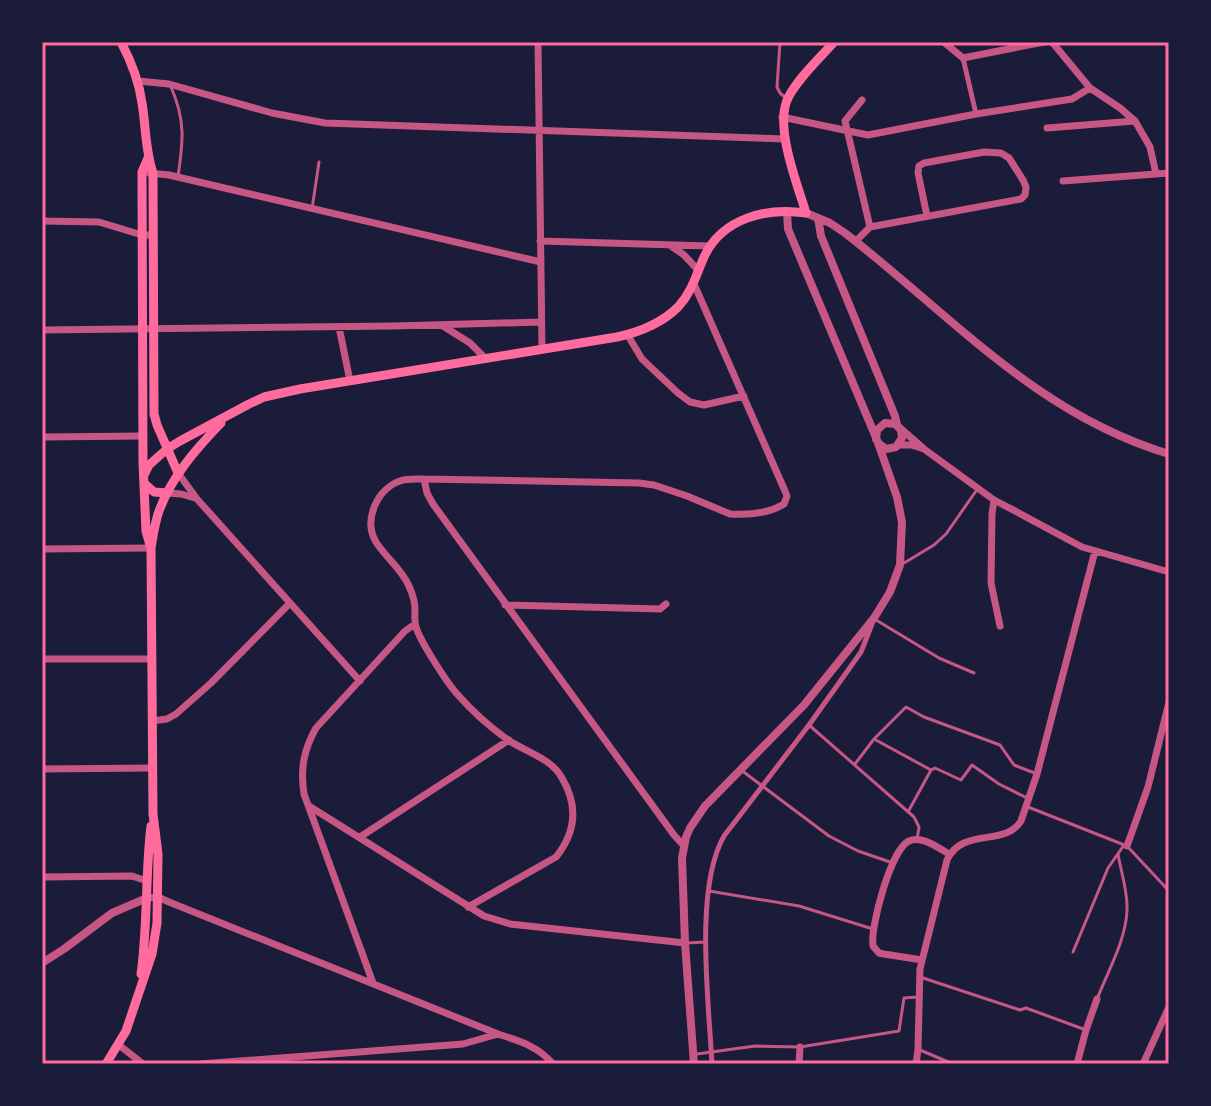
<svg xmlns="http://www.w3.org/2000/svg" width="1211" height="1106" font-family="'DM Sans',sans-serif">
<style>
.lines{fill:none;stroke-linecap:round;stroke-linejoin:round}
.service{stroke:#c65784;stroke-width:3}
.pedestrian{stroke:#c65784;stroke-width:5}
.minor{stroke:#c65784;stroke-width:7}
.tertiary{stroke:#c65784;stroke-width:8}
.secondary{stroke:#ff6b9d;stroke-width:9}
.neatline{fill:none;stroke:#ff6b9d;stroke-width:3}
</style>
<rect width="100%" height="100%" fill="#1b1b3a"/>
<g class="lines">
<path class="service" d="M780,42L777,87L780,93L787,99
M171,87C186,121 183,142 178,177
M312,209L319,162
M904,563L934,545L946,534L976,491
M876,620L939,658L974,673
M809,725L914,817L919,827L917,840
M874,739L931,770L935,768L961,780L972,765L999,784L1029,799
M855,764L874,739L906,707L924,717L1000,745L1014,765L1037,774
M741,770L829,836L858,851L890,862
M1028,807L1127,846L1169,891
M908,812L931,770
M709,891L799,906L873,929
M686,943L706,942
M1073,952L1108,868L1124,845
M920,977L1020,1010L1026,1008L1086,1030
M1097,999C1108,971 1126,940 1127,910C1128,892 1121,872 1118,854
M920,1050L953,1064
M697,1054L755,1046L800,1047L899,1031L904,998L918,997"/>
<path class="pedestrian" d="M963,58L976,114
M712,1064C709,1004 694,888 724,836L809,725L861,652L872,624"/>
<path class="minor" d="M538,42L542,349
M1052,42L1090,88L1120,108L1135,121L1150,147L1156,174
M946,44L963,58L1044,42
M138,81L169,84L272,113L325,123L785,139
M782,117L868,135L976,114L1072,99L1090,88
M1047,128L1135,121
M149,173L169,175L541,262
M1063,181L1169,173
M42,221L99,222L142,235H154
M870,227L1021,199L1025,195L1026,187L1023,180L1009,158L1001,153L984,152L924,163L919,166L918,173L927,216
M540,241L710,246
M856,241L870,227L845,121L862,100
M671,246L684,255L699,271
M443,326L470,343L486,359
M339,327L350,381
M42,330L394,326L541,322
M627,334L642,359L678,393L690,402L704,405L744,396
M899,427L924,449L994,500L1017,512L1082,547L1169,572
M42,437L143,436
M898,445H911L924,449
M178,473L197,499L360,681
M424,479L427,493L433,504L674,835L684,846
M167,493L181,494L195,498
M994,500L992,514L991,583L1000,626
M42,549L151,548
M505,605L660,609L666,604
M42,659H152
M152,721L167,719L176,714L211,683L290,603
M42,769L153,768
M309,806L484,916L510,924L685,943
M360,837L509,740
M1127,846L1148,787L1169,702
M42,877L132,876L147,881
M147,898L158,897L169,902L498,1034C519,1041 538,1046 553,1064
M468,907L556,857C576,832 578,805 562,778C551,758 526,752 508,740C490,727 472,711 458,695C447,683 420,641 416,627C414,621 415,615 415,609C415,601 412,593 409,586C401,568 386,558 376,542C363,520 377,489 400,481C407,478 416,479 424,479L639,483L654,485L687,496L730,514C748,515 768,514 784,504L787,496L785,491L694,284
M922,960L884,954L879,953L873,946C870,927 891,849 909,841C922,835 938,848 949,854
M373,983L304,794C300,769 304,749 316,728L405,631L415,624
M119,1045L143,1064
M200,1064L463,1044L498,1034
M799,1064L800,1047
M916,1064L918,1049L920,969L947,860C962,827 1005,847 1021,821L1037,774L1095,551
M1077,1064L1086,1030L1097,999
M1143,1064L1169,1007"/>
<path class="tertiary" d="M806,213L830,223L845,233C951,315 1036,414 1169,454
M818,218L821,236L895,416L897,425
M876,439L877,430L885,423L895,424L901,430L902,438L896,447L886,449L878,443
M42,963L64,949L112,913L147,898
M694,1064L685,943L682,858L686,837L690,828L705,806L804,705L874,618L890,592L900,565L902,522L897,497L877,440L788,229L787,211"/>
<path class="secondary" d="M121,42C131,61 139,81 142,103C146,126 145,150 153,173L154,414L157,425L178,473
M148,158L142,172L143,463L146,531L150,545
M144,475L149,465L167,449L180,441L249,404L264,397L300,389L617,337C640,332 661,324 678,307C692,292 696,275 704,257C722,218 767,207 806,213C797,183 773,124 789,96C800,76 819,59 834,42
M144,483L154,492L167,493
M141,974C148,925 145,875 151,826
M106,1064L126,1031L152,954L157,923L158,854L153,814L151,548C153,536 155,522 159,511C172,476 196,449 221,423"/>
</g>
<rect width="1211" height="1106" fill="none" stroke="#1b1b3a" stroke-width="88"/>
<rect x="44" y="44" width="1123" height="1018" class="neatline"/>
</svg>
